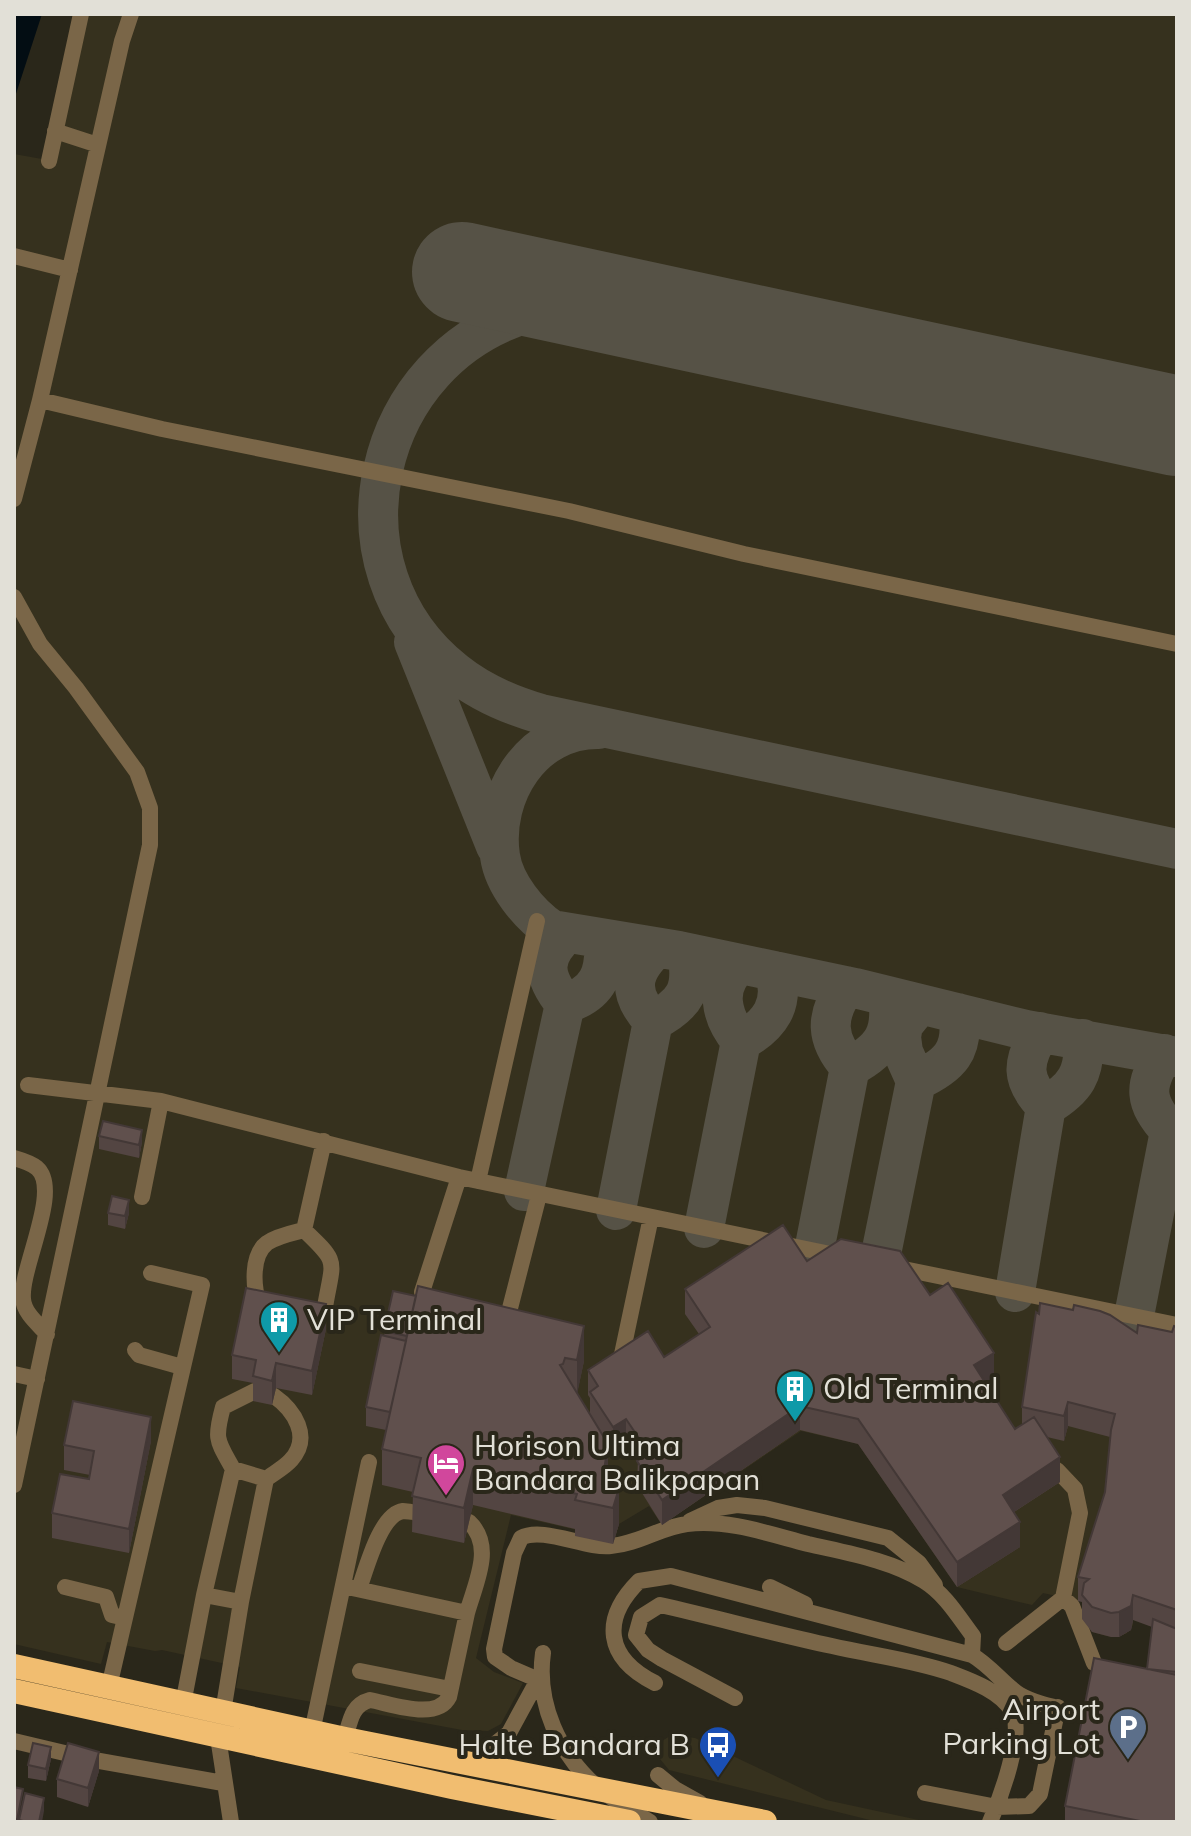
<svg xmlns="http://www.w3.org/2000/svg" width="1191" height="1836" font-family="Mulish,sans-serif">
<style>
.built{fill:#36311e}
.water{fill:#030d13}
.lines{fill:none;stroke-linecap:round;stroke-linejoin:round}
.taxiway{stroke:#565246;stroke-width:40}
.runway{stroke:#565246;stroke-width:100}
.minor{stroke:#7a6648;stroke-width:16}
.highway{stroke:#f1bd70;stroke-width:24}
.wall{fill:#534542}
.shaded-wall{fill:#433836}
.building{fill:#60504d;stroke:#433836;stroke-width:2}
.labels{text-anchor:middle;stroke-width:8;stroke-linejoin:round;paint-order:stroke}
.poi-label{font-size:30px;fill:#e2e0d7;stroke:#2a271a;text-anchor:start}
</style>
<rect width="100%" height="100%" fill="#2a271a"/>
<path class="built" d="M74,14H1177V1678L1153,1625L1133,1620V1625L1126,1634L1111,1637L1092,1632L1085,1625L1088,1603L1043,1593L1032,1605L957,1587L858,1444L801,1431L662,1525L649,1506L619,1524L613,1544L577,1530L511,1515L476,1658L494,1672L523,1683L501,1724L488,1731L462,1730L236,1688L240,1667L162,1650L155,1651L107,1642L101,1664L14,1644V154L42,159Z
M672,1735L695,1738L826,1800L928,1822H878L669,1770L656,1754L660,1742Z"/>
<path class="water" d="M14,14H42L14,100Z"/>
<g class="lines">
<path class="taxiway" d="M657,314C616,309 571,301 531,312C371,357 322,567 455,672C481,693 510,705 541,714L1177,849
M414,642L496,846
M599,729C532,728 491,795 500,856C504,884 529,915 552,930L679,951L855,988L1026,1030L1177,1057
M740,964C713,986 721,1017 741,1041
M846,986C825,1016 825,1039 850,1067
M565,1004C599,993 606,973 604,939
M565,1004C544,978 539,959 566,934
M653,1021C627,993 630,973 656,948
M1040,1032C1022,1062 1020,1080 1046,1106
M741,1041C769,1026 786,1004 774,971
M1164,1054C1143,1086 1144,1102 1170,1131
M916,1081C949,1066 965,1051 958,1013
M524,1191L565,1004
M616,1210L653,1021C686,1004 694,989 687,953
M704,1228L741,1041
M814,1251L850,1067C884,1049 893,1033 888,996
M879,1264L916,1081L903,1052L901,1037L903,1025L916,1009
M1015,1292L1046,1106C1075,1089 1086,1073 1083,1039
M1134,1316L1170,1131L1177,1126"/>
<path class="runway" d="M462,272L1177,426"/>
<path class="minor" d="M55,131L98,145
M49,161L81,14
M14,256L70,270
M40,400L162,429L569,511L744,554L1177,644
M14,499L40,400L122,41L131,14
M14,597L40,644L76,688L137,772L150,808V845L14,1485
M28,1085L161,1101L459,1177L840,1256
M14,1158C21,1160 31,1163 37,1168C62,1190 20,1268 23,1299C24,1313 38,1324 47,1334
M478,1181L537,921
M142,1197L161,1101
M304,1230C340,1264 333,1259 325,1307L315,1314L311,1313
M894,1267L1177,1325
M422,1292L459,1177
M264,1304L259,1303C253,1287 251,1255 267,1243C277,1236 292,1233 304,1230L324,1141
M508,1316L539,1195
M135,1350L139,1355L182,1367
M621,1359L651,1217
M14,1374L37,1379
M233,1469L266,1479
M690,1521L718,1508L737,1505L765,1508L888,1538L919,1563L935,1585
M343,1586L467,1613L449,1697C437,1721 392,1704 370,1700C351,1705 350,1722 345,1739
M65,1587L106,1597L112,1615L125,1618
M770,1587L805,1604
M359,1589C366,1570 380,1514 403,1511C404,1511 415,1512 416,1513
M204,1595L241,1602
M1063,1598L1072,1606L1094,1663
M467,1613C475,1584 495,1546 469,1522
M1006,1643L1063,1598L1080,1513L1075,1489L1057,1470
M543,1653C536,1703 559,1754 597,1787C613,1800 633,1811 650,1822
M360,1671L450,1689
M541,1681L511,1668L495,1657L494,1649L514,1553L521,1538C542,1526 586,1549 611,1546C638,1544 661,1527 687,1524C728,1519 769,1534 808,1544C847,1553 890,1560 924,1581C945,1594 958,1616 973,1636L972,1655
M655,1683C605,1658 601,1619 639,1581L671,1576L972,1655C992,1667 1003,1684 1020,1695C1039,1706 1066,1709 1087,1715
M109,1687L202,1285L151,1273
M735,1698L662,1659L648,1650L636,1635L641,1617L660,1605C718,1618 775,1634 832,1646C871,1655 914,1660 951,1673C972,1681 1000,1691 1012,1711C1025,1732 1000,1799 990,1822
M183,1704L204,1595L233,1469C217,1440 214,1440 223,1407L255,1391
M223,1712L241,1602L266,1479C274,1473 285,1467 291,1460C312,1437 294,1410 274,1396
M312,1732L369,1462
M218,1737L231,1822
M14,1741L94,1760L223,1783
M468,1765L509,1733L540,1676
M658,1775L675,1789L700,1803
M925,1793L997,1807L1029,1806L1040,1794L1058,1707"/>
<path class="highway" d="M14,1666L345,1739L765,1822
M14,1691L452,1787L629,1822"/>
</g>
<path class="wall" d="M99,1136L142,1142L139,1158L99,1149Z
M108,1213H129L125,1229L108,1225Z
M807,1261L930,1295L994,1377L985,1383L1015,1429L1022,1425V1407L1137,1333L1172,1332L1177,1327V1822H1065V1806L1147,1669L1152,1627L1133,1620L1131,1630L1119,1637H1111L1092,1632L1082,1619V1602L1078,1601V1577L1105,1492L1110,1437L1068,1426L1064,1441L1047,1437L1060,1482L1014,1512L1020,1547L957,1587L858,1444L800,1430L662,1525L637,1485L638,1460L626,1443L613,1451L608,1444L607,1485L619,1524L613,1544L575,1536V1529L473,1505L464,1543L412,1532L413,1492L382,1485V1449L386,1430L366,1426V1407L384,1336L393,1291L584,1361L577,1393L590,1414V1398L588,1395V1370L664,1357L699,1334L685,1314V1289Z
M326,1329L312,1395L276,1388L272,1405L253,1401V1383L232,1379V1355Z
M151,1441L129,1553L52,1538V1513L89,1479L90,1475L64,1470V1445Z
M51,1759L46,1781L28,1778V1765Z
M99,1771L88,1807L57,1797V1779Z"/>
<path class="shaded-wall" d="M142,1130V1142L139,1158V1145Z
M129,1200V1213L125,1229V1216Z
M326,1304V1329L312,1395V1371Z
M584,1326V1361L577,1395V1360Z
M994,1353V1377L974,1390V1365Z
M276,1363V1388L272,1405V1381Z
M1068,1402V1426L1064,1441V1416Z
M800,1406V1430L662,1525V1500Z
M151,1417V1441L129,1553V1529Z
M626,1419V1443L613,1451V1427Z
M608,1444V1480L604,1506L602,1484Z
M1060,1457V1482L1003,1519V1495Z
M473,1469V1505L464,1543V1508Z
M619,1488V1524L613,1544V1508Z
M1020,1522V1547L957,1587V1562Z
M1133,1595V1620L1131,1630L1119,1637V1612Z
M51,1747V1759L46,1781V1769Z
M99,1752V1771L88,1807V1788Z
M44,1798V1811L42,1822H39Z"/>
<path class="building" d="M103,1121L142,1130L139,1145L99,1136Z
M112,1196L129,1200L125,1216L108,1213Z
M783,1225L807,1261L841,1239L900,1251L930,1295L948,1283L994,1353L974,1365L1015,1429L1034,1417L1060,1457L1003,1495L1020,1522L957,1562L858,1419L800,1406L662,1500L637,1461L649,1453L626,1419L613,1427L590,1392L598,1386L588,1370L648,1331L664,1357L710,1327L685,1289Z
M418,1286L584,1326L577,1360L565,1358L563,1364L560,1365L608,1444L602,1484L619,1488L613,1508L575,1500L577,1494L473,1469L464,1508L412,1496L421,1458L382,1449Z
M246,1288L326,1304L312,1371L276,1363L272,1381L253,1376L256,1360L232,1355Z
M393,1291L416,1296L407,1336L384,1331Z
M1040,1303L1073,1310L1074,1305L1100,1311L1110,1315L1137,1333L1138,1325L1172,1332L1174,1326L1177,1327V1610L1133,1595L1131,1606L1119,1612L1111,1613L1092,1607L1082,1595L1084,1583L1089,1579L1078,1577L1105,1492L1111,1430L1115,1414L1068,1402L1064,1416L1022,1407L1036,1312L1039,1314Z
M381,1335L406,1341L390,1412L366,1407Z
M73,1401L151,1417L129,1529L52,1513L60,1474L89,1479L94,1451L64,1445Z
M1153,1619L1177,1629V1672L1147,1669Z
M1094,1658L1177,1675V1822H1145L1065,1806Z
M33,1743L51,1747L46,1769L28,1765Z
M68,1743L99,1752L88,1788L57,1779Z
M14,1787L23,1789L17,1820L14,1819Z
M25,1793L44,1798L39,1822H27L19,1820Z"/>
<defs>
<g id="building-pin" transform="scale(2)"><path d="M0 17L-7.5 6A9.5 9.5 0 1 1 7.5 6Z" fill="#0f9aa8" stroke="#2a271a"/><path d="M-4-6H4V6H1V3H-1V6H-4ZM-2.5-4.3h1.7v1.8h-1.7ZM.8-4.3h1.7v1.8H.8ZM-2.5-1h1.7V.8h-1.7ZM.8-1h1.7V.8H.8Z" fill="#fff"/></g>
<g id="hotel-pin" transform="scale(2)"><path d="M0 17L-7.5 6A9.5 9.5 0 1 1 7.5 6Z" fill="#d1479c" stroke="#2a271a"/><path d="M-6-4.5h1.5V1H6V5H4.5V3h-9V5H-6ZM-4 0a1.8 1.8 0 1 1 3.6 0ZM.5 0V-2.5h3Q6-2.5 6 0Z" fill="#fff"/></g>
<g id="parking-pin" transform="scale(2)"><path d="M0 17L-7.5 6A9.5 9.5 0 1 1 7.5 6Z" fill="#5c6f8a" stroke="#2a271a"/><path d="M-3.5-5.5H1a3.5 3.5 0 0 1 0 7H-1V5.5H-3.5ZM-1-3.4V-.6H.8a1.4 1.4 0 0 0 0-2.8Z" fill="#fff"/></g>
<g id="bus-pin" transform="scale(2)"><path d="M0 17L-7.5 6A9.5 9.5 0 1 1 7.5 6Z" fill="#1a4fb4" stroke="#2a271a"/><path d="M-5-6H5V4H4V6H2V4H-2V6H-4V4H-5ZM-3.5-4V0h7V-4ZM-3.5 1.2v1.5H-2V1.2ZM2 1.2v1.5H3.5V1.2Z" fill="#fff"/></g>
</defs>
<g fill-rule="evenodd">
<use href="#building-pin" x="279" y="1320"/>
<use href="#building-pin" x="795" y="1389"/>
<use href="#hotel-pin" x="446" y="1463"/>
<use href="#parking-pin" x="1128" y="1727"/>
<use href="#bus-pin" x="718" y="1745"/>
</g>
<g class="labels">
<g class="poi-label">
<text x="307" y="1330">VIP Terminal</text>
<text x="823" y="1399">Old Terminal</text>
<text x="474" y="1456">Horison Ultima<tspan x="474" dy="34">Bandara Balikpapan</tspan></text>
<text x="1100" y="1720" text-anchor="end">Airport<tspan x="1100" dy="34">Parking Lot</tspan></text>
<text x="690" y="1755" text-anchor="end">Halte Bandara B</text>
</g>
</g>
<rect width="1191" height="1836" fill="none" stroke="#e2e0d7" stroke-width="32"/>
</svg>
